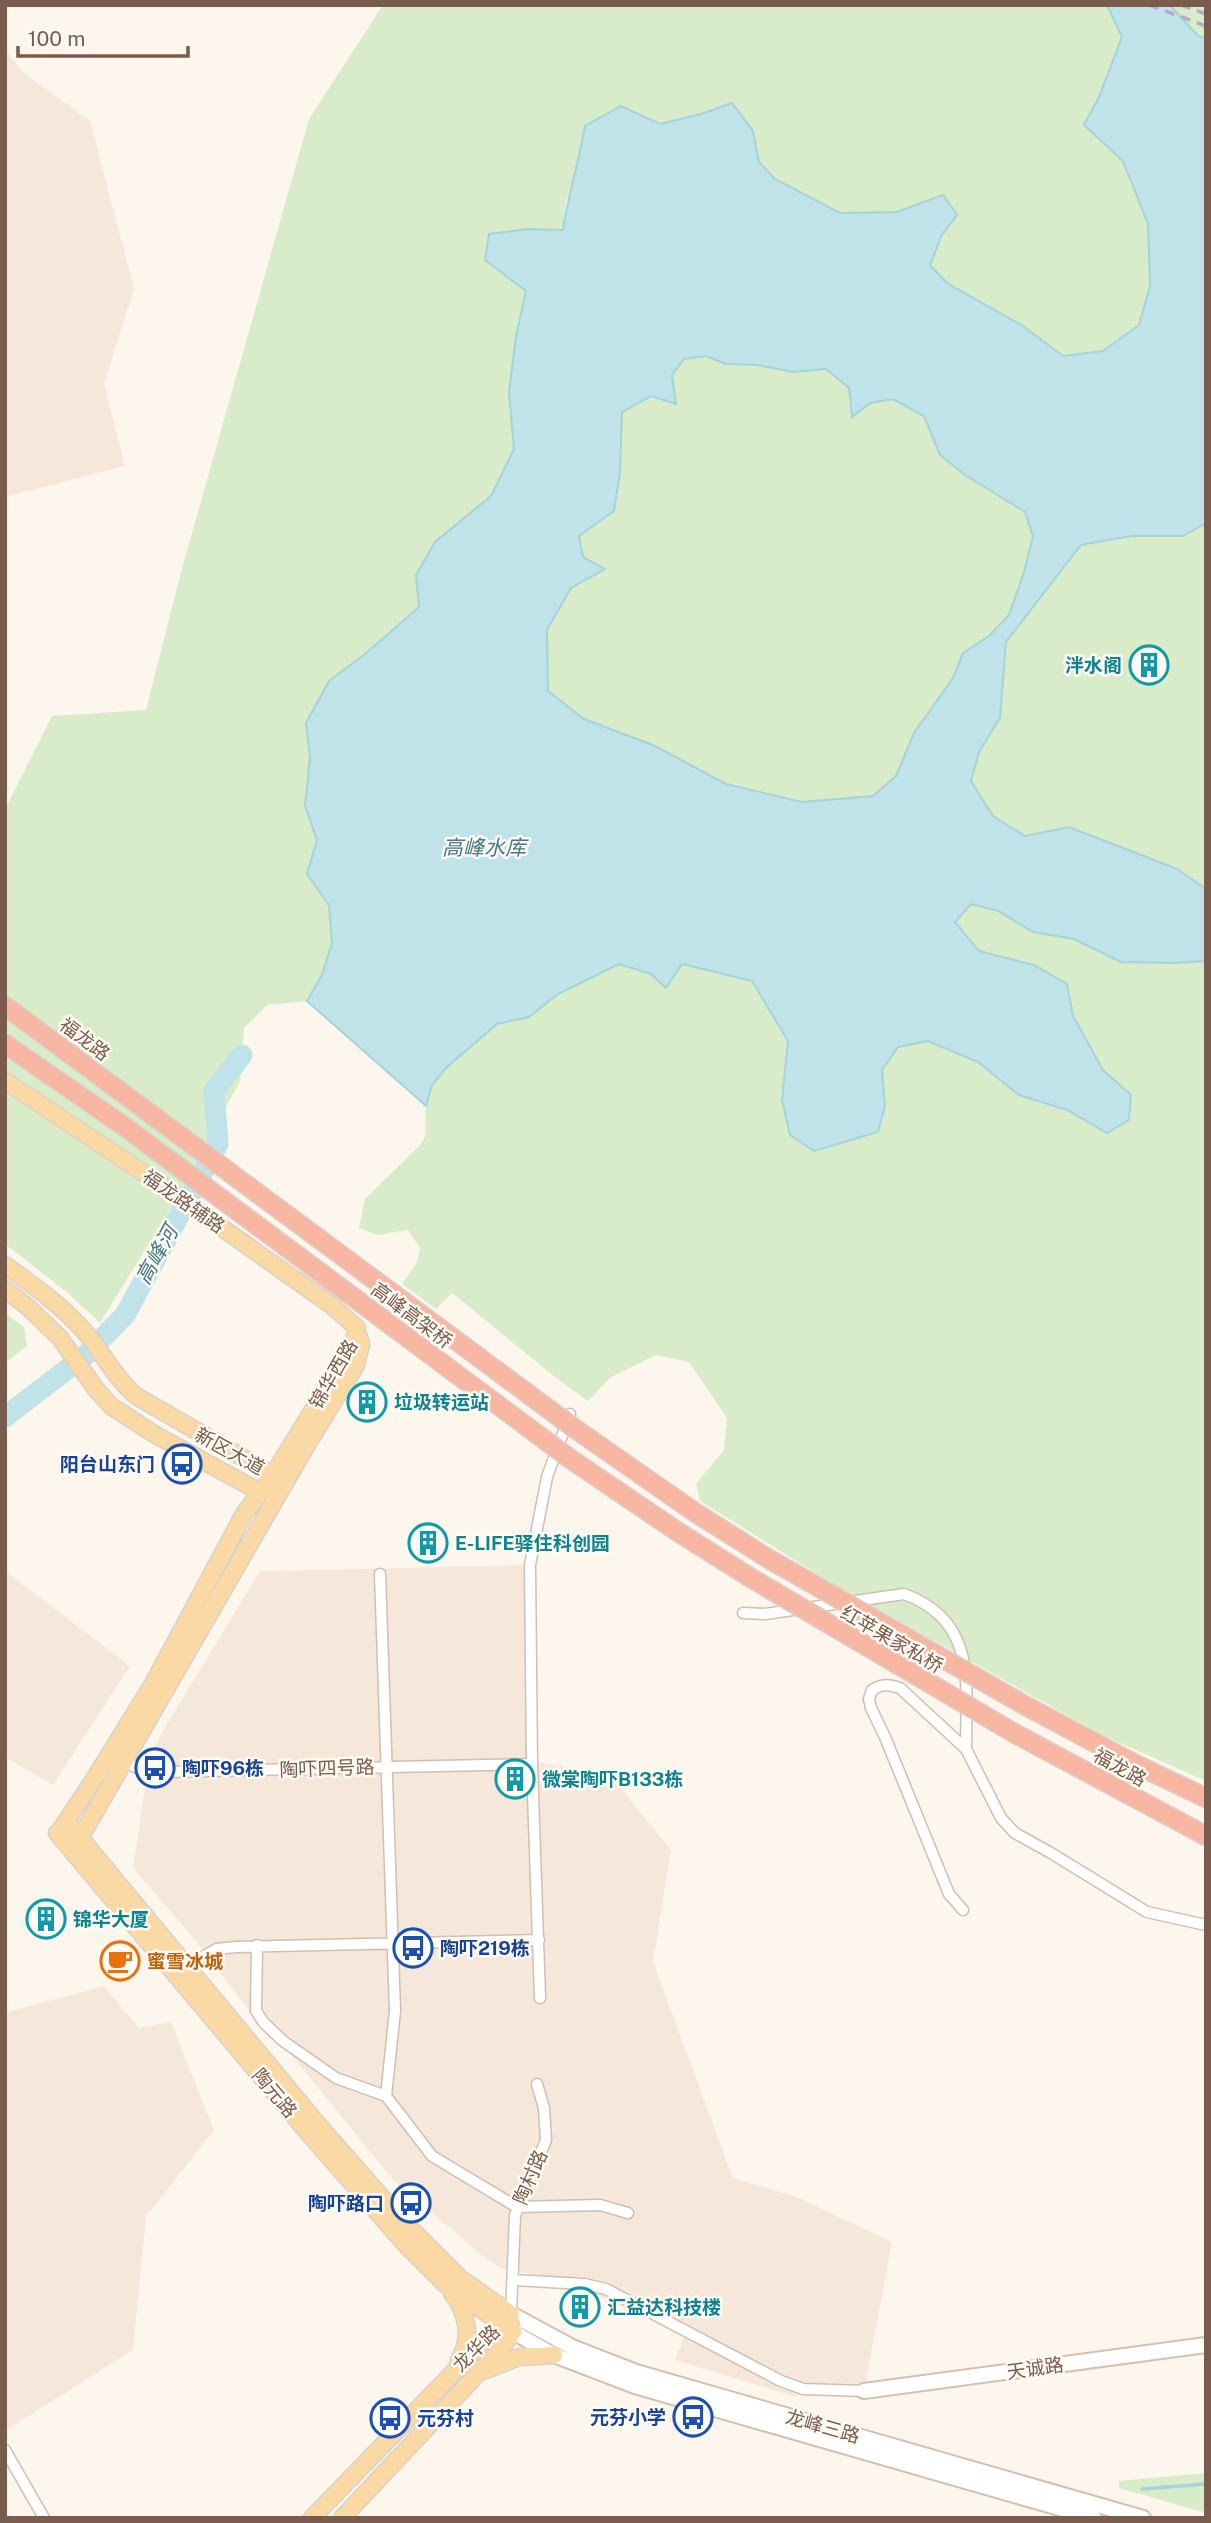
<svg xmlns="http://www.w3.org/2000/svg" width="1211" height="2523" font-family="'Public Sans','Noto Sans SC',sans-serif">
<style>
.residential{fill:#f5e8da}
.green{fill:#d8ecc9}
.water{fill:#bfe3e8;stroke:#a5d3da;stroke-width:2;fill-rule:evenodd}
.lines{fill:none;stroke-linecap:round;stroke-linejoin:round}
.stream{stroke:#a5d3da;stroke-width:3.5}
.river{stroke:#bfe3e8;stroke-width:21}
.street-casing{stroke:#d1beb0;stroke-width:13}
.secondary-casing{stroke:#d6c0b0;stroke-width:18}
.primary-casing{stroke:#dad1cd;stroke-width:19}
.highway-casing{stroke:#dad1cd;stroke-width:21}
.street{stroke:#fff;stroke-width:10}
.secondary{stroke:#fff;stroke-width:14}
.primary{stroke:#fbd9a5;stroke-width:16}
.highway{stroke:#f7b7a3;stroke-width:18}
.rail{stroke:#b9a8c9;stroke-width:3.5;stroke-dasharray:10 7;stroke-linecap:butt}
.highway-bridge-casing{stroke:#dad1cd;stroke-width:21;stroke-linecap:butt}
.highway-bridge{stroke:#f7b7a3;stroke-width:18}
.labels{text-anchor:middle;stroke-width:5;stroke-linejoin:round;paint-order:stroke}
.culture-label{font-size:19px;font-weight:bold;fill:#0d838f;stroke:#fffaf3;text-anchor:start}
.street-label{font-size:19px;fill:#7a5c4d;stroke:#fffaf3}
.transit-label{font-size:19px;font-weight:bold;fill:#164399;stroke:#fffaf3;text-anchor:end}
.food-label{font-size:19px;font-weight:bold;fill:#c56008;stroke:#fffaf3;text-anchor:start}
.water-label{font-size:21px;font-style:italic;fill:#437c86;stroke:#fffaf3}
</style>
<rect width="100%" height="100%" fill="#fdf6ec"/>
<path class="residential" d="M5,49L24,73L90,121L134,289L104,384L125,466L5,497Z
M530,1565L531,1761L611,1776L671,1850L653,1962L733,2178L797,2197L892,2242L864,2391L803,2389L796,2397L675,2360L685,2335L588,2291L534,2287L532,2274L502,2269L484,2257L393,2180L284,2046L261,2026L195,1940L133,1868L149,1762L164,1729L260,1571Z
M5,1571L130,1666L53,1785L5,1757Z
M104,1986L139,2028L171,2022L214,2130L146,2217L133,2350L5,2431V2013Z"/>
<path class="green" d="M383,5H1107L1122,36L1099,97L1084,125L1123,161L1148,224L1150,286L1139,325L1103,351L1063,356L1023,326L947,283L930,265L942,235L957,215L943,195L897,212L840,213L775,179L759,162L753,131L731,103L701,114L660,124L620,106L585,127L578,168L566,202L563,230L527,229L485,260L526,291L516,336L509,392L514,449L491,496L435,542L416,575L419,606L365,654L329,681L306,723L310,758L306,806L317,840L307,874L329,905L332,943L322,975L307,1001L267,1005L244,1028L240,1081L171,1208L100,1323L68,1293L5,1244V977L8,972L5,969V809L52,716L146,710L181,572L309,119Z
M1170,5H1206V38L1198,36Z
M706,356L726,364L757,365L794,372L826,369L849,388L852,416L870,403L893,399L924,416L940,455L965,475L1025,513L1033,536L1024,572L1009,615L989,636L963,653L953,678L914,733L896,776L873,796L803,802L726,784L653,745L584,719L548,691L547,630L571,588L605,569L583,557L579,535L614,511L620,473L622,412C647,397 667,383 684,359Z
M1206,523V889L1177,869L1069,827L1025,836L993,816L971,781L979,752L1000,718L1006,642L1082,545L1131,536H1183Z
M971,904L998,911L1033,932L1074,939L1121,962L1173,963L1206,961V1781L1104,1736L838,1587L700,1501L696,1484L724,1450L727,1418L689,1362L656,1355L611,1377L588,1401C540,1368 498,1329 452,1293L436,1309L402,1284L416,1264L420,1248L408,1230L377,1235L359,1228L365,1199L420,1145L425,1137L426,1106L432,1085L446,1068L498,1024L529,1017L558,994L619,964L651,974L666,987L682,964L752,981L788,1041L782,1100L815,1151L878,1132L885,1106L882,1070L898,1047L928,1041L978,1062L1019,1095L1067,1110L1107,1133L1130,1095L1103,1070L1073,1016L1067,984L1034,965L979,951L954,922Z
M5,1313L24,1327L27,1346L5,1363Z
M1206,2473V2513L1119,2488V2481Z"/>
<path class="water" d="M1107,5H1170L1198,36L1206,38V523L1183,536H1131L1081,545L1006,642L1000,718L979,752L971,781L993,816L1025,836L1069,827L1177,869L1206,889V961L1173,963L1121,962L1074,939L1033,932L998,911L971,904L955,922L979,951L1034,965L1067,984L1073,1016L1103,1070L1131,1095L1129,1120L1107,1133L1067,1110L1019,1095L978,1062L928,1041L898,1047L882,1070L885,1106L878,1132L814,1151L790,1135L782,1100L788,1041L752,981L682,964L666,988L651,974L619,964L558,994L529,1017L497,1024L446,1068L432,1085L426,1106L307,1001L322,975L332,943L329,905L307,874L317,840L305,806L310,758L306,723L329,681L365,654L419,607L416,575L435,542L491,496L514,449L509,392L516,336L526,291L485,260L489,234L527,229L563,230C568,195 579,162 585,126L621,106L660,124L701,114L732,103L753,131L759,162L775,179L840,213L897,212L943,195L957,215L942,235L930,265L947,283L1023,326L1063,356L1103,351L1139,325L1150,286L1148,224L1123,161L1084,125L1099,97L1122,37ZM706,356L726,364L757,365L794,372L826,369L849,388L852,417L870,403L893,399L924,416L940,455L965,475L1025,512L1033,536L1024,572L1009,615L989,636L963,653L953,678L914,733L896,776L873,796L802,802L726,784L653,745L584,719L548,691L547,630L571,588L605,569L583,557L579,536L614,511L620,473L622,412L651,396L676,404L672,375L684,359Z"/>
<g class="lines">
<path class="stream" d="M1142,2489L1206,2484"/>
<path class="river" d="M5,1417L87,1354L125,1315L218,1144L214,1091L242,1055"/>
<g class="street-casing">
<path id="street" d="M380,1574L395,2011L386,2096
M743,1613L765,1614L904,1594C978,1621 966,1685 966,1749
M124,1762L142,1770L166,1772L532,1764
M963,1910L949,1894L885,1737L871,1708L869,1699L872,1690C882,1684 888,1684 900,1688L966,1749L1001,1818L1015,1833L1051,1853L1147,1912L1206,1925
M257,1945L256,2011L264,2023L283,2041L336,2078L386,2096L432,2156L517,2207L600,2205L628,2213
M186,1966L217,1949L236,1947L539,1940
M540,1998L532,1764L530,1565L547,1477L570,1414
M513,2280L584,2284L606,2289L781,2381L803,2389L864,2391
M511,2314L515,2215L546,2140L544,2108L537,2084
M5,2450L44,2518"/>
</g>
<g class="secondary-casing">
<path id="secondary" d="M511,2314L572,2347L636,2372L1143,2518
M513,2332L554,2355L635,2386L1094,2518
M864,2391L1206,2345"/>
</g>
<g class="primary-casing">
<path id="primary" d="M5,1081L160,1184L331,1305L357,1328
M5,1265C33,1285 62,1306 85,1332C103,1353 115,1378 136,1396L280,1479
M5,1289L29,1308L60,1338L95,1388L111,1406L154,1434L260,1492L270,1488
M67,1822L320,2127L399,2217L461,2279L511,2314
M61,1829L93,1781L153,1684L244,1514L273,1475L353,1345L357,1328
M57,1833L310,2135L406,2245L444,2283L513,2332
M80,1838L305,1448L356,1365L361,1344L359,1337
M452,2293C467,2313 473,2338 459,2360
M486,2370L519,2357L554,2355
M312,2518L506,2318
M342,2518L500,2350L513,2332L512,2323"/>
</g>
<g class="highway-casing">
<path id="highway" d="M5,1006L140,1106
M5,1044L125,1127
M693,1511L764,1556
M678,1532L751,1578
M1028,1707L1133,1763L1206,1798
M1014,1733L1206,1836"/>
</g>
<use href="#street" class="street"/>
<use href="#secondary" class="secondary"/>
<use href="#primary" class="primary"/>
<use href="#highway" class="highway"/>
<path class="rail" d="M1149,5L1206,26
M1181,5L1206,14"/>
<g class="highway-bridge-casing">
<path id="highway-bridge" d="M140,1106L574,1428L693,1511
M125,1127L569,1458L678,1532
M764,1556L1028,1707
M751,1578L1014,1733"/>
</g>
<use href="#highway-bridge" class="highway-bridge"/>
</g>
<defs>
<g id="building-ring" transform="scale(2.0125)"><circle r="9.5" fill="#fffaf3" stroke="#0f9aa8" stroke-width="1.5"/><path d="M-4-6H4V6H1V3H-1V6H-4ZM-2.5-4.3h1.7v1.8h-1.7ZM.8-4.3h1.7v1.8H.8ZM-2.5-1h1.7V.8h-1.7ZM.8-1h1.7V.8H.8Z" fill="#0f9aa8"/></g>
<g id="bus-ring" transform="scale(2.0125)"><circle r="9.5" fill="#fffaf3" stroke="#1a4fb4" stroke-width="1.5"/><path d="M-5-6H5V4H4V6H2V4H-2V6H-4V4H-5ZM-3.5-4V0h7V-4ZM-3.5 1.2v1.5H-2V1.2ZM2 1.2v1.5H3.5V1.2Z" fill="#1a4fb4"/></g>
<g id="cafe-ring" transform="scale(2.0125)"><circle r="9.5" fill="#fffaf3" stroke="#e8710a" stroke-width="1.5"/><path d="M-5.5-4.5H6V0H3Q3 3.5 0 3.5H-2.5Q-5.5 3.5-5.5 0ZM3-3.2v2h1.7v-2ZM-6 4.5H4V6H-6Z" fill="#e8710a"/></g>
</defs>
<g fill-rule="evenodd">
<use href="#building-ring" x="1149" y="665"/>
<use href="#building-ring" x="367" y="1402"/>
<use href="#bus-ring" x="182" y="1464"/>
<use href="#building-ring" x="428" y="1543"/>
<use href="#bus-ring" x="155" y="1768"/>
<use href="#building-ring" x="515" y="1779"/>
<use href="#building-ring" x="46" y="1919"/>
<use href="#bus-ring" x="413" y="1948"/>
<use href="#cafe-ring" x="120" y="1961"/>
<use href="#bus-ring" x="411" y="2203"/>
<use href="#building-ring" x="580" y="2307"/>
<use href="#bus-ring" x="693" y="2417"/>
<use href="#bus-ring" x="390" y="2418"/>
</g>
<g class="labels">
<g class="culture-label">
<text x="1122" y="672" text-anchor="end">泮水阁</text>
<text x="394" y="1409">垃圾转运站</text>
<text x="455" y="1550">E-LIFE驿住科创园</text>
<text x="542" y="1786">微棠陶吓B133栋</text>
<text x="73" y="1926">锦华大厦</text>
<text x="607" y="2314">汇益达科技楼</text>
</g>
<g class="street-label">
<text transform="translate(85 1039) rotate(37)" y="7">福龙路</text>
<text transform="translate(184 1201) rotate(35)" y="7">福龙路辅路</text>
<text transform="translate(412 1315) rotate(37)" y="7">高峰高架桥</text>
<text transform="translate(333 1374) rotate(-60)" y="7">锦华西路</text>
<text transform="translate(230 1451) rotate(29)" y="7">新区大道</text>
<text transform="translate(892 1639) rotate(30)" y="7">红苹果家私桥</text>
<text transform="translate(1120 1767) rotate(29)" y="7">福龙路</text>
<text transform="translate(327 1768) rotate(-2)" y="7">陶吓四号路</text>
<text transform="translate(275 2093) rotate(50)" y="7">陶元路</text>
<text transform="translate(530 2177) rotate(-67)" y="7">陶村路</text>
<text transform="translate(476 2348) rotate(-45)" y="7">龙华路</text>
<text transform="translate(1035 2368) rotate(-8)" y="7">天诚路</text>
<text transform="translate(823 2426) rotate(16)" y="7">龙峰三路</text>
</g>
<g class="transit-label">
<text x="155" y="1471">阳台山东门</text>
<text x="182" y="1775" text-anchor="start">陶吓96栋</text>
<text x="440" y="1955" text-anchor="start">陶吓219栋</text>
<text x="384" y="2210">陶吓路口</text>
<text x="666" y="2424">元芬小学</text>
<text x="417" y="2425" text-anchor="start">元芬村</text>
</g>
<g class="food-label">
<text x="147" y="1968">蜜雪冰城</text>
</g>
<g class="water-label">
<text x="484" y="855">高峰水库</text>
<text transform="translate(157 1255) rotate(-61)" y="7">高峰河</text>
</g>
</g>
<rect width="1211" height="2523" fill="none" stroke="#7a5c4d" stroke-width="14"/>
<path d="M18 46v10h170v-10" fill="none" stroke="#7a5c4d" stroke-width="3.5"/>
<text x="28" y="46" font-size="21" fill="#7a5c4d" stroke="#fffaf3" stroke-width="5" paint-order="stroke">100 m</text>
</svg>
